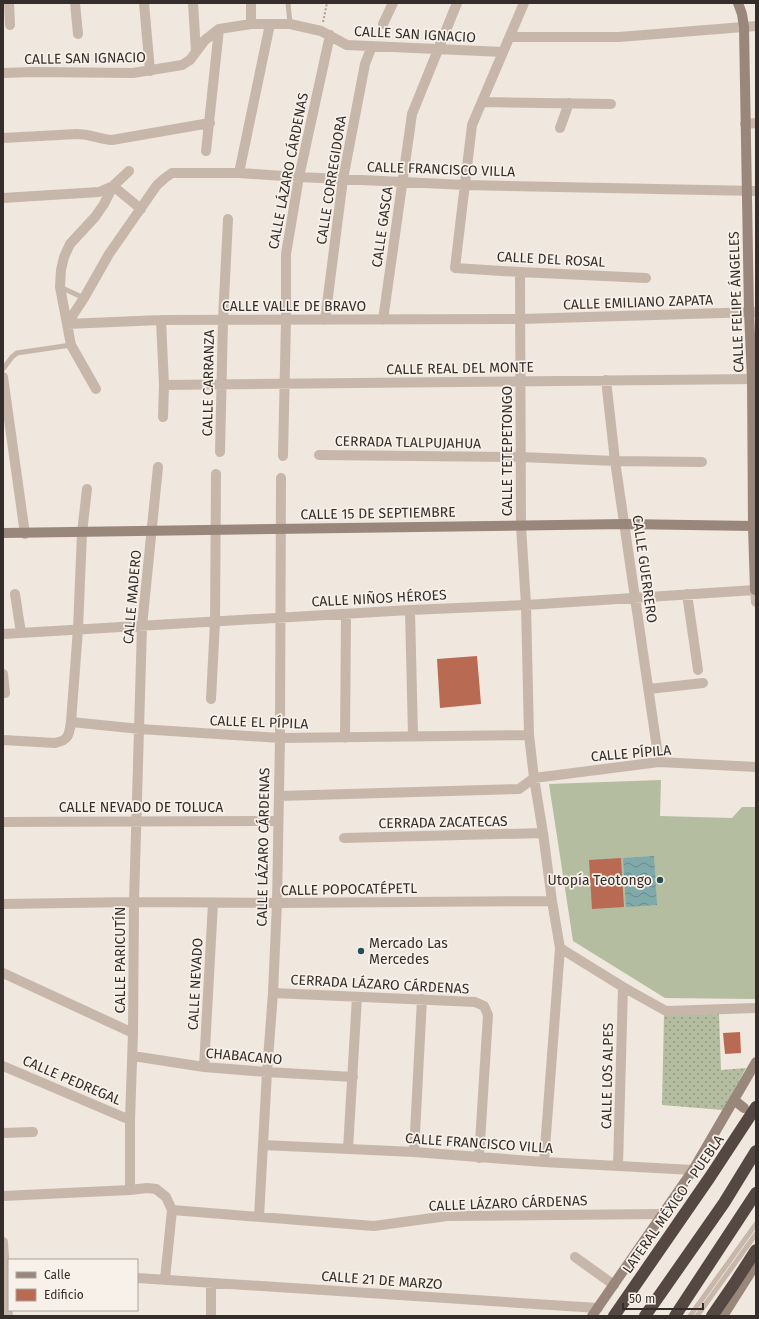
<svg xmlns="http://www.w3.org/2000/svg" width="759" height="1319" font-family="'Fira Sans',sans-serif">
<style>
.grass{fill:url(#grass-dots)}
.pitch{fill:#b4bd9f}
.water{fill:url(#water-waves)}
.building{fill:#b96a52}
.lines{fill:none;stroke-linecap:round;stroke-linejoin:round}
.path{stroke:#b2a195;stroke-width:2;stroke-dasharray:2 2;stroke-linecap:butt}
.lane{stroke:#c7b7ab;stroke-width:5}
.street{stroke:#c7b7ab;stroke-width:10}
.secondary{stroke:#9a877c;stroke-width:10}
.highway{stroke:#554741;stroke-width:12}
.poi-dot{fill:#235052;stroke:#f8f1ea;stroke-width:1.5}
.labels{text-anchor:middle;stroke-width:3.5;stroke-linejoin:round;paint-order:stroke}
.street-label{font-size:14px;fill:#352d29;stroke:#f8f1ea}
.poi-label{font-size:14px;fill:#352d29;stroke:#f8f1ea;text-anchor:end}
</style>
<defs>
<pattern id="grass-dots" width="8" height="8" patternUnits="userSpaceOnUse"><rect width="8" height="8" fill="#b4bd9f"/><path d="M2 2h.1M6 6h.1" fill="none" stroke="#939a82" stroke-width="1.8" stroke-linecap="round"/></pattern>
<pattern id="water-waves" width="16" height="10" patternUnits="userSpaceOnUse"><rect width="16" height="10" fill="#80a9aa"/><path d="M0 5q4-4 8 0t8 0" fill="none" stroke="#6a8a8a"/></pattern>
</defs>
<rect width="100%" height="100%" fill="#f0e7de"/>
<path class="grass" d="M719,1014L721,1070L746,1068L723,1110L662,1105L664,1015Z"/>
<path class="pitch" d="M661,780L660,816L732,818L742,807H756V999L665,998L573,941L549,784Z"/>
<path class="water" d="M654,856L657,905L626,907L623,858Z"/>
<path class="building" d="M477,656L481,704L440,708L437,659Z
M621,858L624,907L592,909L589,860Z
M740,1032L741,1053L725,1054L723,1033Z"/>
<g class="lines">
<path class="path" d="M323,22L327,3"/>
<path class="lane" d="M288,3L290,24
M60,287L84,298
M3,369L12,357L17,353L71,345
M690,1316L756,1224
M697,1316L756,1234"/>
<path class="street" d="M9,3L10,25
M75,3L78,34
M144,3L150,71
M251,3V24
M524,3L472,125L455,268L520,272L646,278
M383,24L393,3
M510,37H619L756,26
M196,52L205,40L219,29L251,24H290L321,31L347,45L503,52
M3,73L33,72L133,73L182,65L190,60L196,52L193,3
M482,102L611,104
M745,124L756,123
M560,128L569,103
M3,138L77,134C89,134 100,139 112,140L210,123
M206,151L219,29
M239,173L270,24
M113,186L141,209
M3,198L99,192L113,186
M520,272L521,526L526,605L529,735L534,778L543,833L552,901L560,948L544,1162
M161,320L164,385L163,417
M325,320L343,179L365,64L372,46
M383,320L412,114L457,3
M67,324L84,298L109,254L157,185L165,178L172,173H239L299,177L465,185L756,191
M67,324L161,320L521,319L756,312
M3,377L25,534
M606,380L615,461L659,762
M164,385L756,379
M96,389L71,345L60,287L61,270L64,257L70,244L95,217L104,204L113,186L129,171
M220,452L223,320L228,219
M319,455L521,457L615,461L702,462
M283,456L286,320V254L299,177L330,35
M15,594L21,633
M687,594L698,670
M410,610L413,736
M3,634L410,610L526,605L755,590L756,602
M3,674L5,693
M649,689L703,683
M211,699L215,622L216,474
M71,722L78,629L82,533L87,489
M345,738L346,614
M3,740L55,743C69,740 69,735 71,722L140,729L280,738L529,735
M279,796L519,789L534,778L659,762L756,767
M3,822L278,821
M344,838L543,833
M3,904L134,902L277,903L552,901
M560,948L623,987L666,1011L756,1008
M3,973L133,1033
M273,993L475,1002L484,1006L488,1015L479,1158
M133,1056L204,1067L267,1072L353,1077
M3,1066L130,1120
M204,1067L213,903
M3,1133L33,1132
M263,1145L414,1152L544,1162L693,1170
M348,1149L357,997
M414,1152L422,999
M618,1166L623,987
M130,1190V1120L133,1033L134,902L142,626L158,467
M3,1196L130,1190L147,1188L156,1189L166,1197L172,1210L165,1279
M172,1210L374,1226L447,1216L662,1214
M259,1217L267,1072L273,993L277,903L280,738L281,478
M3,1242L8,1316
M575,1257L614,1285
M137,1278L598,1308
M211,1283V1316"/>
<path class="secondary" d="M738,3L742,14L744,27L749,312L752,379L753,526L755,590H756
M3,533L625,524L753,526
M734,1100L744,1108
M592,1316L693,1170L756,1062
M723,1316L756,1264"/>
<path class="highway" d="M614,1316L710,1177L756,1107
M645,1316L724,1203L756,1151
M675,1316L756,1193
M712,1316L734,1284L756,1250"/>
</g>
<g class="poi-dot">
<circle cx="660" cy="880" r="4"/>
<circle cx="361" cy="951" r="4"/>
</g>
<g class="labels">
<g class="street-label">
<text transform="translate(415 34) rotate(3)" y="5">CALLE SAN IGNACIO</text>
<text transform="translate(85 58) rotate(-1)" y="5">CALLE SAN IGNACIO</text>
<text transform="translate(441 169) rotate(2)" y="5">CALLE FRANCISCO VILLA</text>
<text transform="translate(288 171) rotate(-79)" y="5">CALLE LÁZARO CÁRDENAS</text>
<text transform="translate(331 180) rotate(-81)" y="5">CALLE CORREGIDORA</text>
<text transform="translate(382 227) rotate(-82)" y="5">CALLE GASCA</text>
<text transform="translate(551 259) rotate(3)" y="5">CALLE DEL ROSAL</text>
<text transform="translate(638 302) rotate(-2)" y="5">CALLE EMILIANO ZAPATA</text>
<text transform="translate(736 302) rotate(-92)" y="5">CALLE FELIPE ÁNGELES</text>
<text x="294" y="311">CALLE VALLE DE BRAVO</text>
<text transform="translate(460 368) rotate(-1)" y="5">CALLE REAL DEL MONTE</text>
<text transform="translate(208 383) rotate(-89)" y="5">CALLE CARRANZA</text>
<text transform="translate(408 442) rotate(1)" y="5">CERRADA TLALPUJAHUA</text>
<text transform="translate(507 451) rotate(-90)" y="5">CALLE TETEPETONGO</text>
<text transform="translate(378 513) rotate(-1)" y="5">CALLE 15 DE SEPTIEMBRE</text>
<text transform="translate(645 569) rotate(82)" y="5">CALLE GUERRERO</text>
<text transform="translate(132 597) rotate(-85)" y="5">CALLE MADERO</text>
<text transform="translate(379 598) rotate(-3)" y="5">CALLE NIÑOS HÉROES</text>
<text transform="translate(259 722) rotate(2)" y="5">CALLE EL PÍPILA</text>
<text transform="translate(631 753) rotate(-5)" y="5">CALLE PÍPILA</text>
<text x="141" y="812">CALLE NEVADO DE TOLUCA</text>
<text transform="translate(443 822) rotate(-1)" y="5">CERRADA ZACATECAS</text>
<text transform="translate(263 847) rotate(-89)" y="5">CALLE LÁZARO CÁRDENAS</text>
<text transform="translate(349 889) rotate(-1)" y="5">CALLE POPOCATÉPETL</text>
<text transform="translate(120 960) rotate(-90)" y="5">CALLE PARICUTÍN</text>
<text transform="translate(195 984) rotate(-87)" y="5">CALLE NEVADO</text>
<text transform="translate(380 984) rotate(3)" y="5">CERRADA LÁZARO CÁRDENAS</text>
<text transform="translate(244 1056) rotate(5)" y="5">CHABACANO</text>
<text transform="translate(607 1076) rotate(-89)" y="5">CALLE LOS ALPES</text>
<text transform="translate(72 1080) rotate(23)" y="5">CALLE PEDREGAL</text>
<text transform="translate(479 1143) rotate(4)" y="5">CALLE FRANCISCO VILLA</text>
<text transform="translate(508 1203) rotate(-2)" y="5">CALLE LÁZARO CÁRDENAS</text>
<text transform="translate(673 1204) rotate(-55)" y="5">LATERAL MÉXICO - PUEBLA</text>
<text transform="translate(382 1280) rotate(4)" y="5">CALLE 21 DE MARZO</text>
</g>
<g class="poi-label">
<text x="652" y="885">Utopía Teotongo</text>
<text x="369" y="948" text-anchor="start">Mercado Las<tspan x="369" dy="16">Mercedes</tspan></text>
</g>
</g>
<rect width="759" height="1319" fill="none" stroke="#352d29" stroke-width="8"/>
<rect x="8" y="1259" width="130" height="52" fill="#f8f1ea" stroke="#aaa39d"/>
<rect x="16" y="1272" width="20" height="6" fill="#9a877c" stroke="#aaa39d"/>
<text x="44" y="1279" font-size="12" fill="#352d29">Calle</text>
<rect x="16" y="1289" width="20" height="12" fill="#b96a52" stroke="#aaa39d"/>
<text x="44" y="1299" font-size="12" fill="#352d29">Edificio</text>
<path d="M623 1303v6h80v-6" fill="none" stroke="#352d29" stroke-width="2"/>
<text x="629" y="1303" font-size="12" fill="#352d29" stroke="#f8f1ea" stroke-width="3" paint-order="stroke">50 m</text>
</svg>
